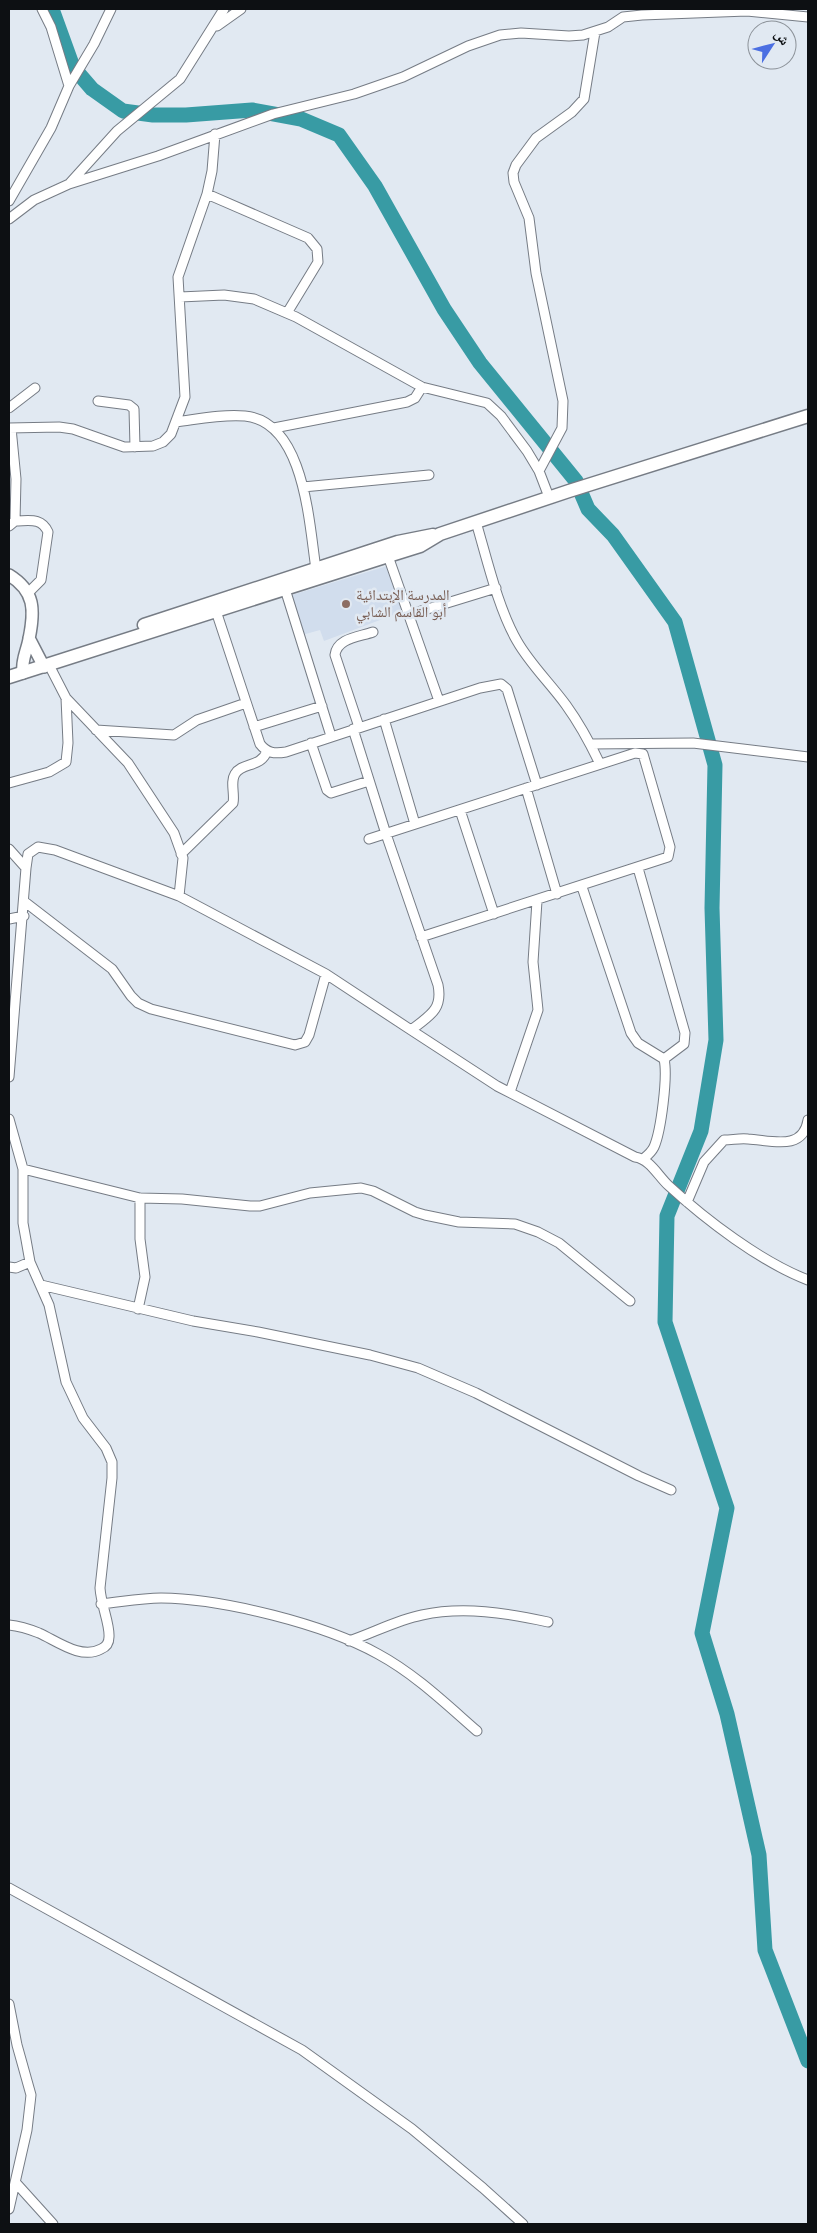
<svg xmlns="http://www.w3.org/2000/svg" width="817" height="2233" font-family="'Exo 2','Noto Naskh Arabic',sans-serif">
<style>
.built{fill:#d1dded}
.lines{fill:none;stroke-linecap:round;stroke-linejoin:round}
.river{stroke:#389ba4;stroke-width:15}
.minor-casing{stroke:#767c85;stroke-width:11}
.tertiary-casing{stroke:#767c85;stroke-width:14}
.secondary-casing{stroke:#767c85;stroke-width:15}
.minor{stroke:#fff;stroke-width:9}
.tertiary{stroke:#fff;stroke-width:11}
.secondary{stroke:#fff;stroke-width:12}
.education-dot{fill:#8d6e63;stroke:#e1e9f2;stroke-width:2}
.labels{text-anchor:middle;stroke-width:5;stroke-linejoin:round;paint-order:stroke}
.education-label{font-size:15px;fill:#785e54;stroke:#e1e9f2;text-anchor:start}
</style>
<rect width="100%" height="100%" fill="#e1e9f2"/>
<path class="built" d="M387,566L404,611L324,641L320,630L302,635L289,596Z"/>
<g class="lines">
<path class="river" d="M52,9L73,67L92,89L123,111L153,115H186L252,110L301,119L339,135L375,186L444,309L480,363L576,481L588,509L613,535L675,622L715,765L712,908L716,1040L701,1131L667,1216L665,1322L727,1508L702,1633L727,1714L759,1855L765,1950L808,2061"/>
<g class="minor-casing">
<path id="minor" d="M42,9L51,27L69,86
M217,26L241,9
M70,183L117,131L180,79L224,9
M207,194L308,238L317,249L318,262L287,313
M9,201L51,128L69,86L94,44L111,9
M9,219L34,200L69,184L158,156L273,114L354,94L403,77L468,46L500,35L521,33L569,36L583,35L608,27L623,17L642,15L747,11L808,17
M180,297L224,295L254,299L296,317L422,387L487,403L501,416L527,451L539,471L549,497
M98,401L129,405L134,409L135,447
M9,408L35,388
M176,422C199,419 222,414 245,416C305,422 309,524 316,569
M9,428L59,427L73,429L124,447L153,446L163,442L171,434L185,397L178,277L207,194L212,171L215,134
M274,428L407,402L415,398L422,387
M539,471L562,428L563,401L536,273L529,218L514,182L513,173L516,165L536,138L572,112L584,99L595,32
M303,487L429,475
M15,521C29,521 41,517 48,532L41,580L29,592
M476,522C487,559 498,608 517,641C530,664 550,683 566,705C579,723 590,743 600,764
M9,526L15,521L16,479L11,428
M388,556L439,701
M285,589L331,736
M216,611L260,744C267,753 274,754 286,752L480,688L501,684L507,689L537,785
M408,615L496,588
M49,665L66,698L128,763L174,833L183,858L179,896
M384,719L415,824
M254,727L322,706
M359,727L335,655C337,638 359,637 373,632
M96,730L174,735L197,720L246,703
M311,743L327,790L331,793L369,781
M590,744L693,743L808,757
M9,783L49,772L66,762L68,743L66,698
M526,788L557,894
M460,810L494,914
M369,839L635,753L643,754L670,847L668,857L421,937
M9,849L26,868
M181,854L233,803C235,794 230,782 235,774C242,762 261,768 267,751
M638,868L685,1033L684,1044L664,1059
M582,887L631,1033L638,1043L664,1059C668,1076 661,1131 654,1147C651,1153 648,1155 643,1159
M25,902L112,969L131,996L138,1003L151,1009L295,1045L305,1042L309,1035L326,974
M9,919L24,916
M411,1030L497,1086L635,1157C650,1159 658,1176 669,1186C706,1220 761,1262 808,1280
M9,1077L26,868L28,854L38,847L55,850L179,896L326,974L411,1030C429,1016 443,1010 438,985L386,834L353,729
M510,1092L538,1010L533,962L537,901
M9,1119L23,1169V1223L30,1262L49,1305L66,1382L83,1418L106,1448L112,1462V1478L100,1588C101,1605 110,1624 109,1637C109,1643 106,1647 101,1649C81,1660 57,1641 39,1633C29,1629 19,1626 9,1625
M23,1169L140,1198L182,1199L250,1206H260L310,1193L361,1188L373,1191L415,1212L425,1215L459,1222L515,1224L538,1232L559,1243L630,1301
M687,1202L704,1162L724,1140C732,1140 740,1138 748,1139C770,1140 803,1152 808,1120
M9,1267L16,1268L30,1262
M41,1285L193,1321L258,1332L370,1355L418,1368L476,1393L639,1476L671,1490
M138,1309L145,1277L140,1239V1198
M101,1604C121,1602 141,1598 161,1598C224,1599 324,1624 378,1654C415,1674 446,1704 477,1731
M349,1641C373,1633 397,1620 422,1615C463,1606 507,1613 548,1622
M9,1888L302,2050L412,2129L483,2188L523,2224
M9,2004L17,2045L31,2095L27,2130L9,2209
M16,2183L53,2224"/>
</g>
<g class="tertiary-casing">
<path id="tertiary" d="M9,575C35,591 35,610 29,639C27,651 21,660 23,673
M29,638L44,667"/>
</g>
<g class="secondary-casing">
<path id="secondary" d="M144,625L398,542L433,535
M9,677L388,556L420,546L440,534L569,491L808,416"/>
</g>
<use href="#minor" class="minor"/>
<use href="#tertiary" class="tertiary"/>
<use href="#secondary" class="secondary"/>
</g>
<circle class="education-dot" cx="346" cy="604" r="5"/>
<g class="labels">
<g class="education-label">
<text x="356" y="600">المدرسة الإبتدائية<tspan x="356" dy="17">أبو القاسم الشابي</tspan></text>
</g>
</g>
<rect width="817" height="2233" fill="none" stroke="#0d1013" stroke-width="20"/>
<g transform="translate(772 45) rotate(54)"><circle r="24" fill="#e1e9f2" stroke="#8c9299"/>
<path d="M0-4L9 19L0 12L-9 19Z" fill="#4b6fe2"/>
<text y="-8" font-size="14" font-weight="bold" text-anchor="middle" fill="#0d1013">ش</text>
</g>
</svg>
